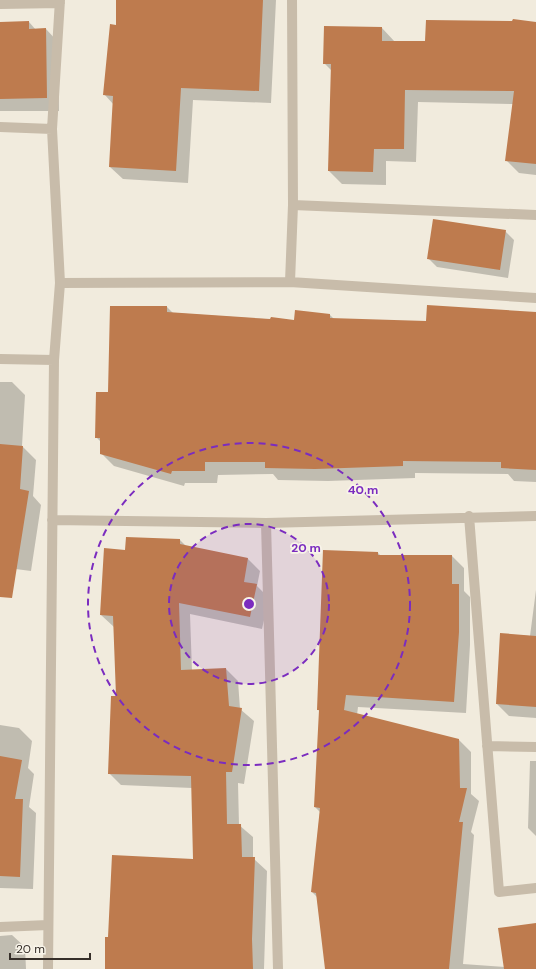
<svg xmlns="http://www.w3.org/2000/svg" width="536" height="969" font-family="'DM Sans',sans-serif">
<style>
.shadow{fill:#0003}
.building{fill:#be7b4e}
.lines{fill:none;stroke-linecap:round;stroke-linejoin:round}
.minor{stroke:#c8bcaa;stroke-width:10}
.ring{fill:none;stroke:#7b2cbf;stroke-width:2;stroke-dasharray:7 5}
.centre{fill:#7b2cbf;stroke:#f8f4e9;stroke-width:2}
.ring-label{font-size:12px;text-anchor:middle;font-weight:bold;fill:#7b2cbf;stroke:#f8f4e9;stroke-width:3.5;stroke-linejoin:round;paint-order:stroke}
</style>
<rect width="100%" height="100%" fill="#f1ebdd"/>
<path class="shadow" d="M117,0H276L271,103L193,100L188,183L123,179L110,167L114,105L104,94L117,26Z
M29,22L36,30L46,29L58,42L59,111H0V23Z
M536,22V175L519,173L506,160L513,104L418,102L416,162L386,161V185L342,184L329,171L332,71L324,63V27L382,28L395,42L426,43Z
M505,231L514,240L508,278L437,267L428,258Z
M167,307L173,313L295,321L330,315L334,319L427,322L536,313V482L514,481L508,474L415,473V478L328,481L278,480L273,474L218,475L217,483H185L184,486L114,466L101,453V442L96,437L109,393Z
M0,382H12L25,395L22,446L36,460L33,496L41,505L31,571L0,567Z
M180,540L186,546L248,559L260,571L257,586L269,598L262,629L190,614L192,671L226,669L238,681L240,709L254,721L244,784L238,783L239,825L253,837V858L267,871L264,969H106L109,938L194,860L192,788L121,785L109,773L117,697L114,627L101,615L126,551Z
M378,553L381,556H452L464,568V591L470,597V645L466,713L358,707L357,715L459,740L471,752V794L479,801L471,832L474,835L463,964L505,967L536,924V969H326L317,897L312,892L320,812L315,807L320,711L318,710Z
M536,590V718L509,716L497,704L501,634L530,636Z
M0,725L19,728L32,741L28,768L34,774L29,807L36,813L33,889L0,888Z
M530,761H536V836L528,828Z
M12,935L25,947L26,969H0V936Z"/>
<path class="building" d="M116,0H263L259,91L181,88L176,171L109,167L113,96L103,95L110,24L116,25Z
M513,19L536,22V164L505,161L514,91L405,90L404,149H374L373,172L328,171L331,64H323L324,26L382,27V41H425L426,20L512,21Z
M29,21V29L46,28L47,98L0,99V22Z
M433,219L506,230L500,270L427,259Z
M427,305L536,312V470L501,468V462L403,461V466L315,469L265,468V462H205V471H172L171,474L100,454V438H95L96,392H108L110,306H167V312L270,319L271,317L294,320L295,310L330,314V318L426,321Z
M0,444L23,446L20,489L29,491L12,598L0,597Z
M126,537L180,539V544L248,558L244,582L257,584L250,617L179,603L181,670L226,668L229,706L242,708L232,772H226L227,824H241L242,857H255L252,939L253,969H105V937H108L112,855L193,859L191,776L108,774L111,696H116L113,616L100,615L104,548L125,550Z
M323,550L378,552V555H452V584H459V632L454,702L346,695L344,710L459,739L460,788H467L459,822H463L449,969H325L316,893L311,892L320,808L314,807L319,710H317Z
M500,633L536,636V707L496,704Z
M0,756L22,760L15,799H23L20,877L0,876Z
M536,923V969H504L498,928Z"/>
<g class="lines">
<path class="minor" d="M0,4L60,3
M0,127L52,129
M293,205L536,215
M290,282L293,205L292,0
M60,283L290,282L536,298
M0,359L54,360
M469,516L499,892L536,888
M52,520L266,523L536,516
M266,523L278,969
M487,746L536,747
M0,927L48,925
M48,969L54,360L60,283L52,129L60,0"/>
</g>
<circle cx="249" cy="604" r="80" fill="#7b2cbf" fill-opacity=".12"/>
<g class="ring">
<circle cx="249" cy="604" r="80"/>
<circle cx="249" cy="604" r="161"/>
</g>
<circle cx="249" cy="604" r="6" class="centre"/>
<g class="ring-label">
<text x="363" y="494">40 m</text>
<text x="306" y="552">20 m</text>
</g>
<path d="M10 953v6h80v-6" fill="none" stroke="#362f29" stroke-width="2"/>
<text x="16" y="953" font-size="12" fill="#362f29" stroke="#f8f4e9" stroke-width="3" paint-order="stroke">20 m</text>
</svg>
